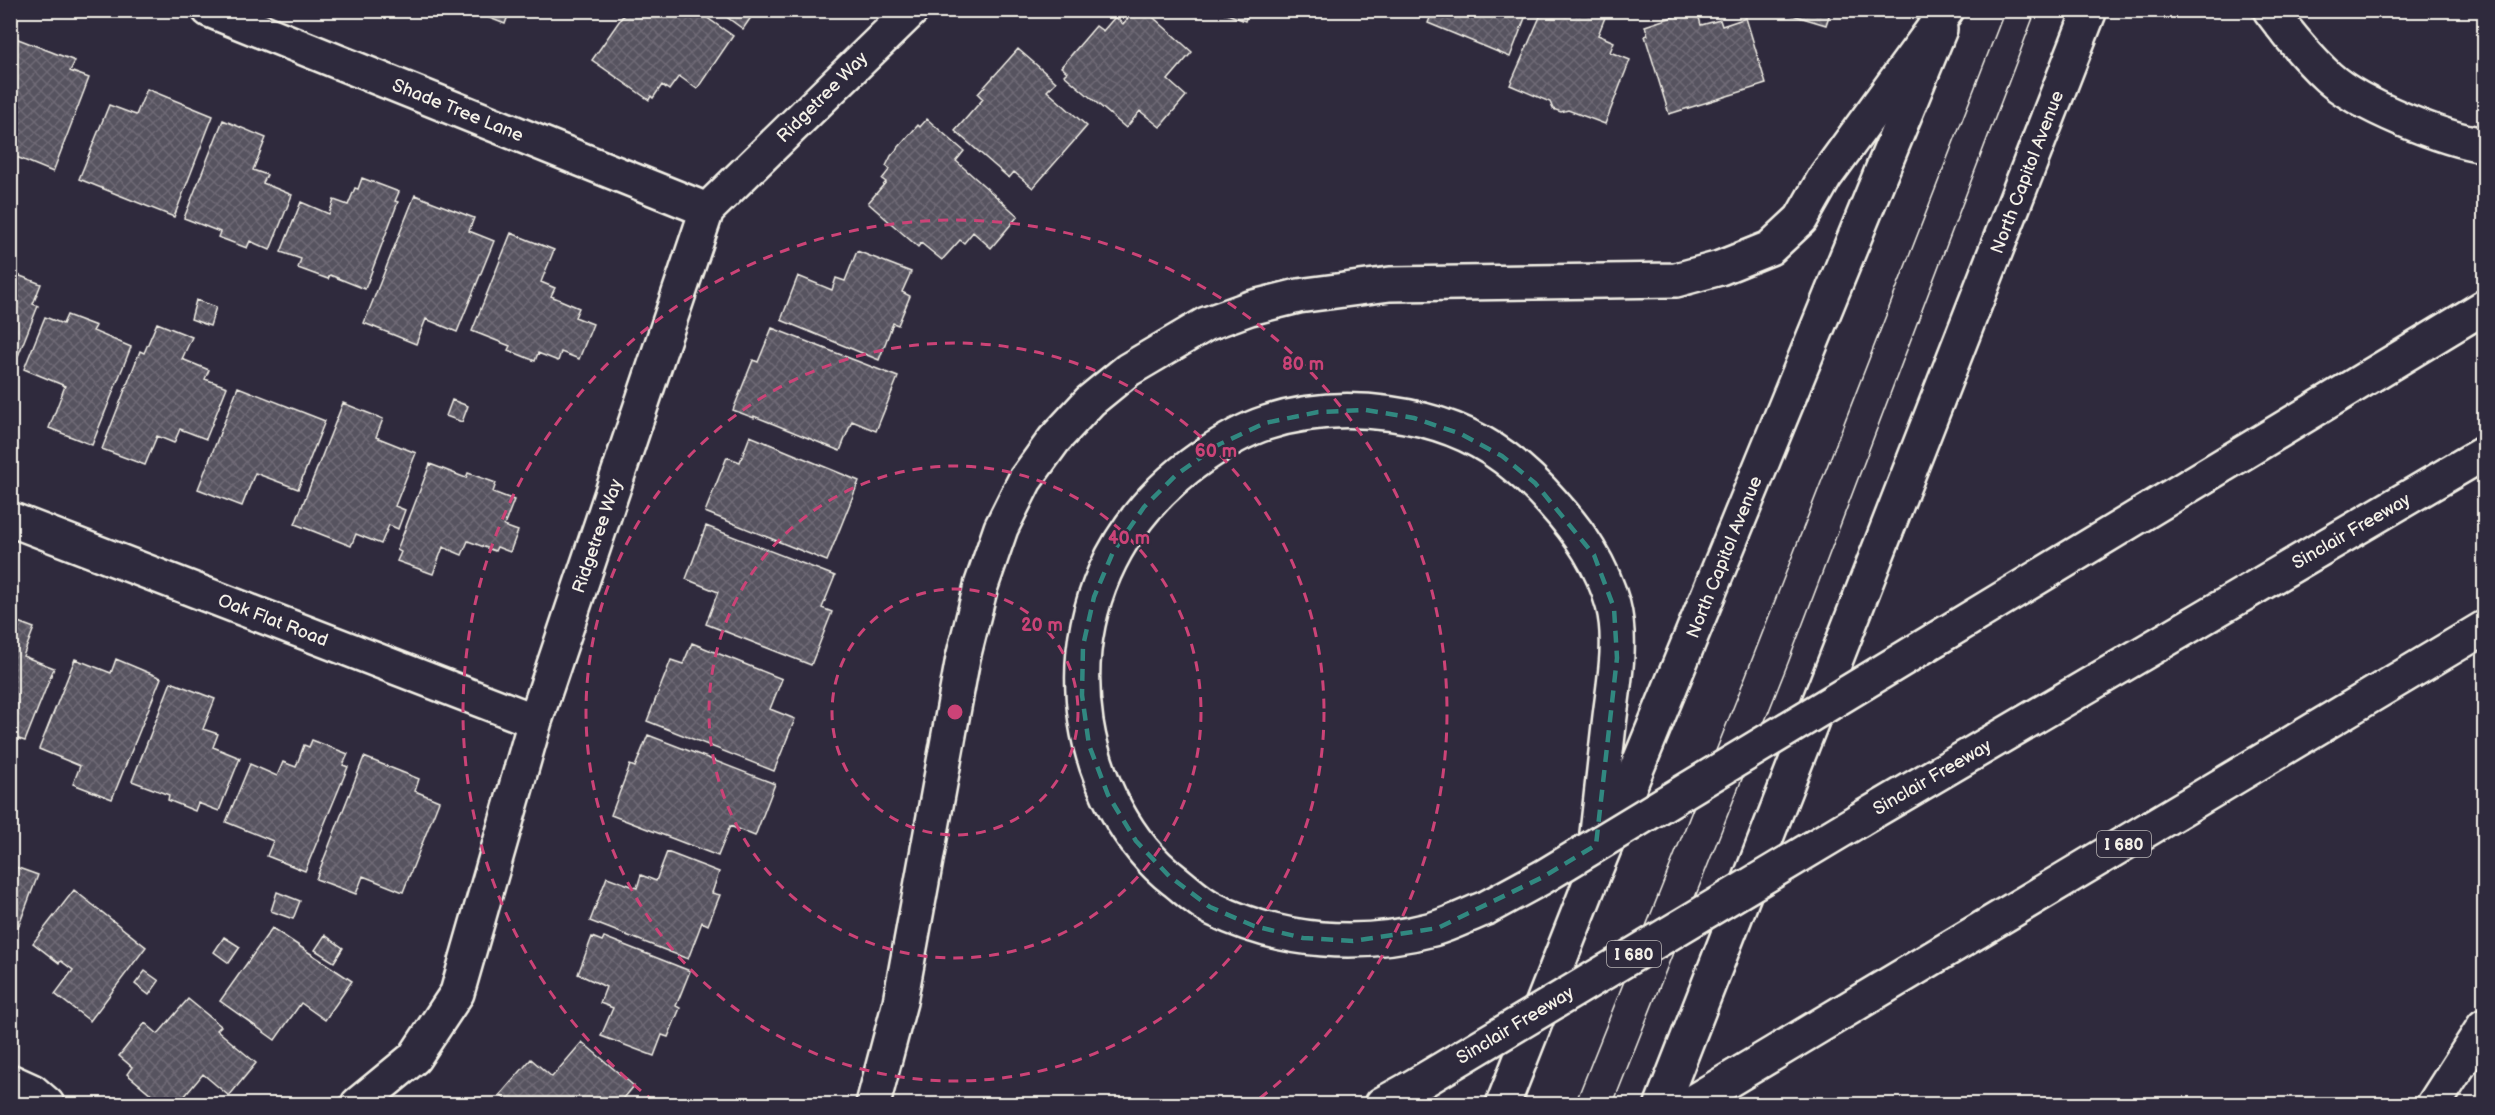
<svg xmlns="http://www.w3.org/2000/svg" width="2495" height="1115" font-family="'Balsamiq Sans',sans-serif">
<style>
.building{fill:url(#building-cross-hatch);stroke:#f4f1e8;stroke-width:1.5}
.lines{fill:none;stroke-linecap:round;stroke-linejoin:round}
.street-casing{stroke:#f4f1e8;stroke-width:38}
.primary-casing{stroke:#f4f1e8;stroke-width:38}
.highway-casing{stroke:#f4f1e8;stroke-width:38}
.street{stroke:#2f2a3d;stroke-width:33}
.primary{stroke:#2f2a3d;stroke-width:33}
.highway{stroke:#2f2a3d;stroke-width:33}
.tram{stroke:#f4f1e8;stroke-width:1.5}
.highway-bridge-casing{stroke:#f4f1e8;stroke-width:38;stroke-linecap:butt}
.highway-bridge{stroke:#2f2a3d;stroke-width:33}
.marked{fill:none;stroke:#318880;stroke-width:4.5;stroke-dasharray:12 8;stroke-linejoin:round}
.ring{fill:none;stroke:#cc4377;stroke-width:3;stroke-dasharray:10 8}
.labels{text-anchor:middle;stroke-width:4.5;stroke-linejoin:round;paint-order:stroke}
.shield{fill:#2f2a3d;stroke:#b9b5b5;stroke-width:1.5}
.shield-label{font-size:16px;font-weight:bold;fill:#f4f1e8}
.street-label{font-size:18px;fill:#f4f1e8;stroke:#2f2a3d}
.centre{fill:#cc4377;stroke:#2f2a3d;stroke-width:3}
.ring-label{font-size:18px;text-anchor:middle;font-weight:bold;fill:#cc4377;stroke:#2f2a3d;stroke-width:4.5;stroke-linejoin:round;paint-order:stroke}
</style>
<defs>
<pattern id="building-cross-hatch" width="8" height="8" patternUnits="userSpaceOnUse" patternTransform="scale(1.5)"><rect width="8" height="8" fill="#56525f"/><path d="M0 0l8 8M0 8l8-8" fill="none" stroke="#6f6b76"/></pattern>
</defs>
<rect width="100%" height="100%" fill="#2f2a3d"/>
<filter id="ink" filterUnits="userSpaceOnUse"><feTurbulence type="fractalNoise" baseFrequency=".0167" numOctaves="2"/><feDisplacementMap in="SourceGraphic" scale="12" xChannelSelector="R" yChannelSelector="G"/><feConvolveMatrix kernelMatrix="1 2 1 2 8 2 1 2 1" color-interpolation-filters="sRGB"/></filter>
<g filter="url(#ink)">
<path class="building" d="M469,10H510L505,24Z
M627,10H696L733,36L697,89L679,76L669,90L662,85L653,98L651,96L649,100L592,60Z
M717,10H756L743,29Z
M1135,10H1145L1192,52L1168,80L1186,96L1160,127L1140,111L1126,128L1064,75L1067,72L1061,67L1096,26L1103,31L1115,17L1123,24Z
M1217,10H1249L1245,21Z
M1433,10H1528L1510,57L1428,23Z
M1543,10H1594L1606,15L1598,35L1614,42L1610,52L1630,60L1605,124L1568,110L1561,112L1553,109L1550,102L1510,85Z
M1694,10H1697L1701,25L1720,20L1722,26L1746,18L1766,84L1669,114L1645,36L1648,35L1645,26Z
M1776,10H1831L1826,25Z
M13,37L75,61L70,71L89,78L53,172L14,156L10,166V44Z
M1018,49L1056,82L1047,91L1087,126L1033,188L1014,172L1009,178L955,131L983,99L978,94Z
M147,89L213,116L174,217L79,179L109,105L136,115Z
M927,119L964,151L956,161L1018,216L991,248L973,232L964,243L960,240L942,260L921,243L918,247L868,203L886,182L882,179L890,169L886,166L891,156L918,125L920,127Z
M223,120L266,138L253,170L267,175L263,183L292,195L270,250L250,241L247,248L218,237L220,232L184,218Z
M362,178L399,192L395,201L398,202L365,289L330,275L328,279L298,268L301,259L281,252L301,202L329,214L334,200L348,205L355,188L358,189Z
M415,195L474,218L469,231L494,241L457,332L426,319L416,344L364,323Z
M511,233L554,250L541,282L555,288L551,296L579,308L575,317L593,324L579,359L561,352L558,361L538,353L535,361L508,350L510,346L472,331Z
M857,251L911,272L902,292L910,296L898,325L893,323L879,360L781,320L798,276L832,290L836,278L845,281Z
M10,272L41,284L33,304L38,306L10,376Z
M196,300L216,307L210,326L191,319Z
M67,315L96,326L93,331L131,347L92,445L49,428L65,386L24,369L45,317L63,324Z
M157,323L192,337L182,359L209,370L205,379L227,387L206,439L180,429L174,443L157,436L145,465L102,449L140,351L144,353Z
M772,328L898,377L876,431L852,421L840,451L754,416V418L733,410L753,360L758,362Z
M238,387L325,421L298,489L255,473L242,506L198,489Z
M452,400L468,406L462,422L446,416Z
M343,403L383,419L376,437L416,453L395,506L405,510L398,529L389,525L381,544L356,534L351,546L295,524Z
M750,436L859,481L827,561L705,512L727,457L740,462Z
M430,464L466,478L468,473L496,483L493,492L514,500L504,526L518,531L510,552L497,547L495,551L468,541L462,555L443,547L433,574L397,561L401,552L397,550Z
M706,526L835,576L822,608L832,612L811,665L706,624L718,592L686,579Z
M10,619L34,628L23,656L54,668L25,741L10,736Z
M692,643L782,679L770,709L795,719L774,771L647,721L671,660L683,664Z
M75,659L111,673L116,659L161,678L112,799L73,784L80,766L39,749Z
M171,682L215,699L203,729L218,734L213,747L240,758L219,811L198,803L195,811L168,800L169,795L132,781Z
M648,735L775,784L755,836L730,826L718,856L611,815L630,765L635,767Z
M312,740L348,754L343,765L348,767L305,871L267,856L273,841L226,822L250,764L277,776L283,762L296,767L304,745L309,747Z
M364,757L419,779L415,791L439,801L403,892L363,876L356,894L316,879Z
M667,852L719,872L712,893L720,895L708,925L702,922L688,959L590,921L607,877L637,888L641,875L656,881Z
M10,865L38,875L14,938L10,937Z
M74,890L146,947L90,1021L55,994L73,970L61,961L59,963L33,943Z
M277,892L300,901L293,919L271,911Z
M272,928L352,981L325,1020L301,1003L275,1040L220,1001Z
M325,935L343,948L334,962L315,950Z
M224,937L240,947L229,963L214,952Z
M592,937L602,941L604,937L690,971L676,1006L680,1008L668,1037L662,1035L654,1056L601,1036L613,1008L600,1003L606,987L578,974Z
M145,971L159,981L149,995L135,984Z
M188,999L221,1026L217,1030L256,1063L229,1096L203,1074L178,1104H163L127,1074L132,1067L119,1056L145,1023L158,1034Z
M582,1042L634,1086L619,1104H512L500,1095L531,1059L552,1077Z"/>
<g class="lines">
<g class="street-casing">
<path id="street" d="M209,10L707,210
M10,519L535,721
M10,1081L32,1091L47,1104
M358,1104L414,1058L457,993L535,721L707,210L912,10"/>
</g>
<g class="primary-casing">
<path id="primary" d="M1503,1104L1592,878L1940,29
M1662,1104L2090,10"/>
</g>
<g class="highway-casing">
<path id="highway" d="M2270,10C2288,34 2306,57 2328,77C2359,105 2443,139 2484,145
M1936,639L2484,307
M1859,820L2484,453
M1486,908C1468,915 1451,924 1433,929C1360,948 1282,943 1213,909C1199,902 1187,890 1174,880C1127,844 1095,780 1086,722C1070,615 1113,519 1202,457C1221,444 1244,430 1266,423C1341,399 1441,410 1505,458C1522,471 1538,486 1552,502C1580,533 1602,565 1613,605C1623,643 1613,687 1609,725C1603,776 1598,827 1592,878
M873,1104L900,1002L963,658L981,586L1001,528L1025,480L1054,440L1090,401L1128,370L1206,324L1250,308L1298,296L1390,284L1676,280L1720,268L1770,248L1801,219L1825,177L1947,10
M1382,1104L1409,1089
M1689,1104L2484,628
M2434,1104L2484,1026"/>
</g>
<use href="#street" class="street"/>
<use href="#primary" class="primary"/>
<use href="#highway" class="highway"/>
<path class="tram" d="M1575,1104L1737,698L2005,10
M1613,1104L1788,663L2036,10"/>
<g class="highway-bridge-casing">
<path id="highway-bridge" d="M1486,908L1543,877L1936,639
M1409,1089L1859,820"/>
</g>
<use href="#highway-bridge" class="highway-bridge"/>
</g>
</g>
<path class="marked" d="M1366,410L1414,418L1461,434L1502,456L1535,483L1594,555L1614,608L1617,658L1596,845L1543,877L1438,928L1353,941L1303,938L1254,926L1210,907L1169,876L1136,841L1108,795L1089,745L1082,695L1083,646L1094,597L1113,552L1144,507L1176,475L1218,445L1265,423L1318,412Z"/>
<g class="ring">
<circle cx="955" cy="712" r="123"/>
<circle cx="955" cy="712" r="246"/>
<circle cx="955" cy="712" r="369"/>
<path d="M655 1102A492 492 0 1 1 1255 1102"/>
</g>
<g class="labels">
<g class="shield">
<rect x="2097" y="831" width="54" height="26" rx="4.5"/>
<rect x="1607" y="941" width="54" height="26" rx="4.5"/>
</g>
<g class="shield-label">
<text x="2124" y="850">I 680</text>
<text x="1634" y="960">I 680</text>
</g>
<g class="street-label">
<text transform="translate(822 97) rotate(-45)" y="6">Ridgetree Way</text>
<text transform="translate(458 110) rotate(22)" y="6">Shade Tree Lane</text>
<text transform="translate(2027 172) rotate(-69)" y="6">North Capitol Avenue</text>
<text transform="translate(2351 531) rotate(-30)" y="6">Sinclair Freeway</text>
<text transform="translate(597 536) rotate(-71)" y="6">Ridgetree Way</text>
<text transform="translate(1724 557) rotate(-68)" y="6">North Capitol Avenue</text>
<text transform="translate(273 620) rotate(21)" y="6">Oak Flat Road</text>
<text transform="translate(1932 777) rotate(-30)" y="6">Sinclair Freeway</text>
<text transform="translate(1515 1025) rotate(-31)" y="6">Sinclair Freeway</text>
</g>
</g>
<circle cx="955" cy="712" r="9" class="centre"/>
<g class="ring-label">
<text x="1303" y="370">80 m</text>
<text x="1216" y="457">60 m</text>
<text x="1129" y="544">40 m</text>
<text x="1042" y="631">20 m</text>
</g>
<rect width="2495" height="1115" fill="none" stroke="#2f2a3d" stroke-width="36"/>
<rect x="18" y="18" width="2459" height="1079" fill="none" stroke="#f4f1e8" stroke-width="2" filter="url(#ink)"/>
</svg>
